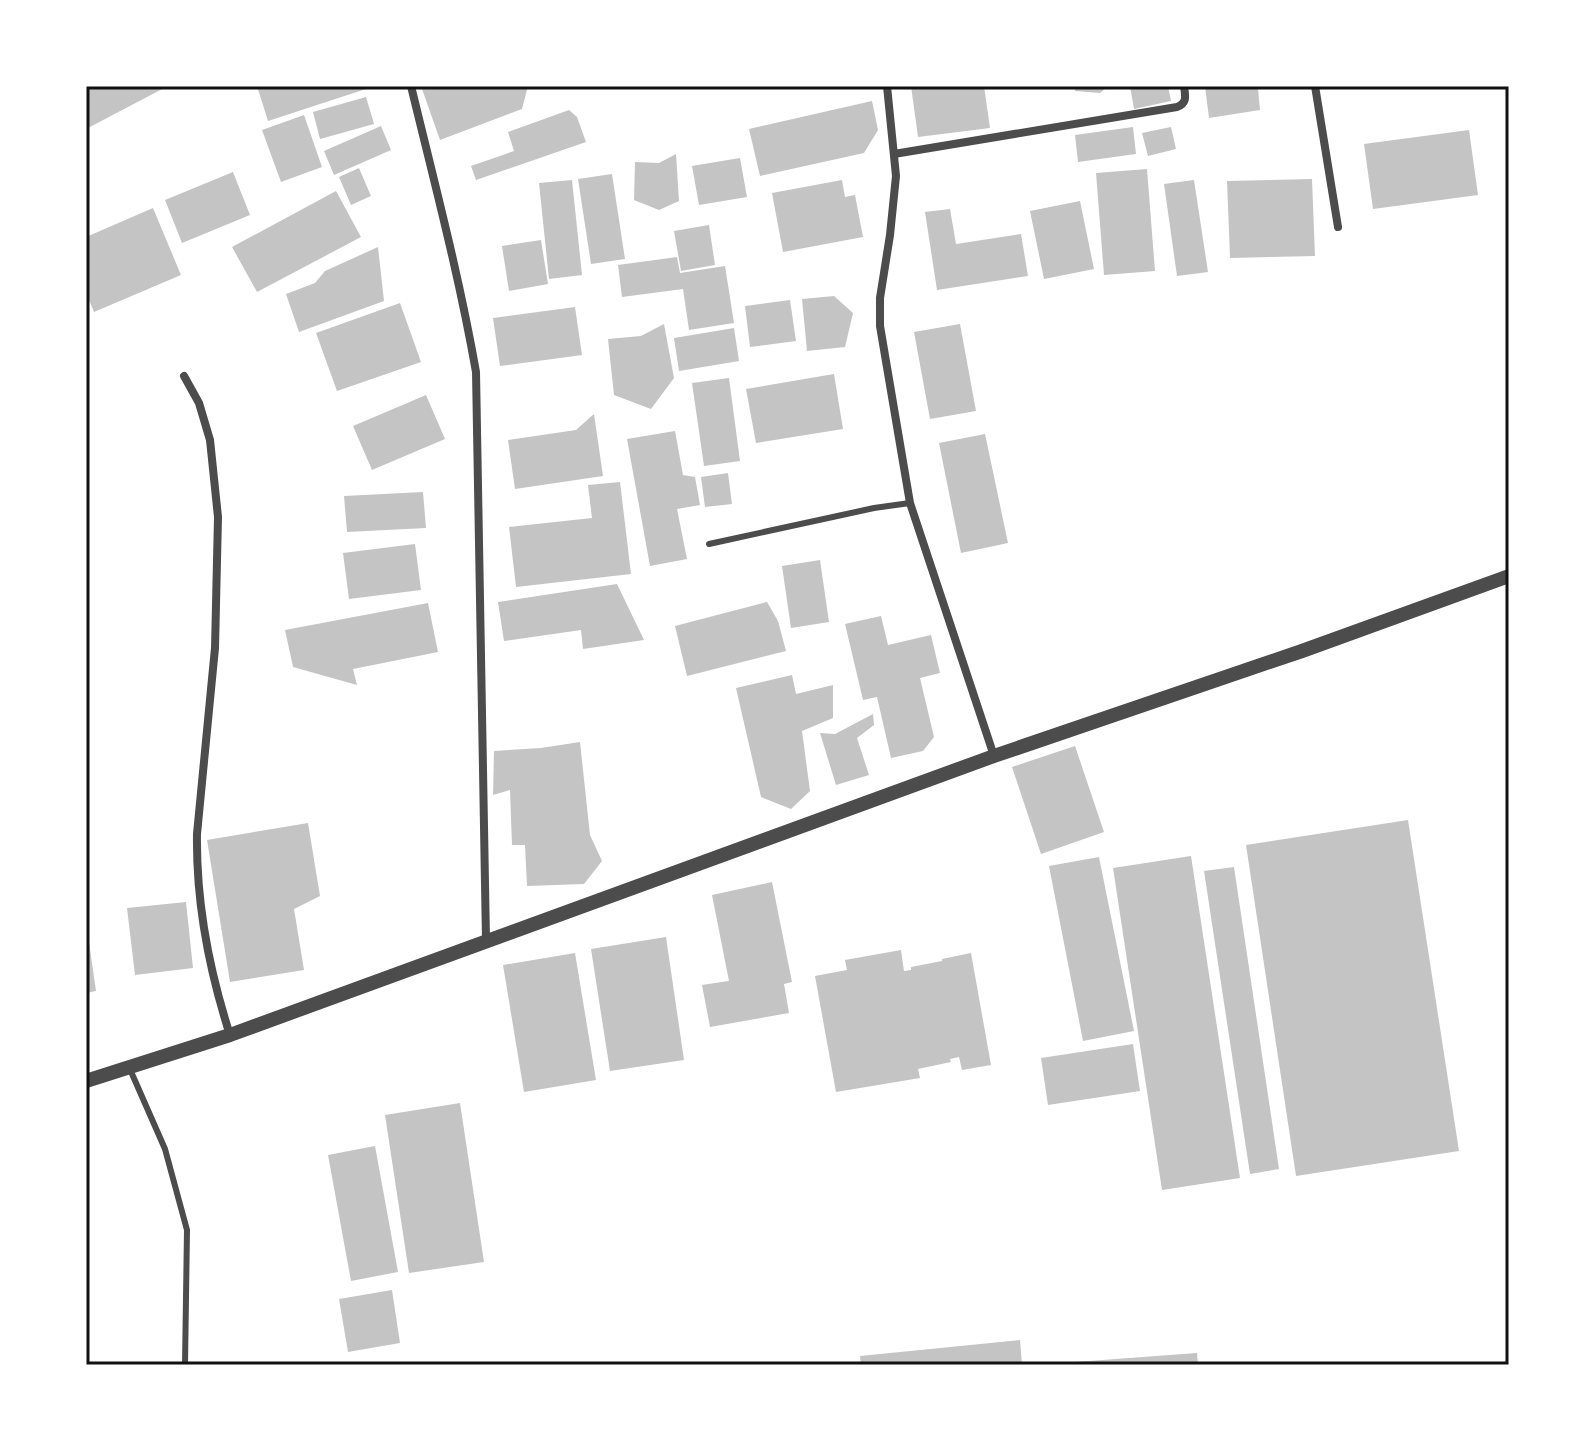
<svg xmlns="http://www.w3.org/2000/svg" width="1595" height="1451" font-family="'DM Sans',sans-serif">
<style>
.building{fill:#c4c4c4}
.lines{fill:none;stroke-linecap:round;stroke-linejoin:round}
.service{stroke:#4c4c4c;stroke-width:6}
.minor{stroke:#4c4c4c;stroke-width:8}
.tertiary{stroke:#4c4c4c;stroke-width:14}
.neatline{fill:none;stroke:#111;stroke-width:3}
</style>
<rect width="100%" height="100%" fill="#fff"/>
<path class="building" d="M86,86H168L86,129Z
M257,86H368L369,88L268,121Z
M421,86H528L522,109L440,140Z
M911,86H984L990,128L918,137Z
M1075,86H1108L1100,93L1075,91Z
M1130,86H1168L1171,101L1134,109Z
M1205,86H1264V88L1258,89L1260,110L1209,118Z
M366,97L374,124L320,139L313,112Z
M872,101L878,130L864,153L760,176L749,129Z
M569,110L577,117L586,142L476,180L471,166L514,151L508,132Z
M304,115L322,167L281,182L262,130Z
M381,126L391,150L334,175L324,151Z
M1133,127L1136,154L1078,162L1075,135Z
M1171,127L1176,149L1148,156L1142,133Z
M1469,130L1478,195L1373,209L1364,144Z
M676,154L679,201L659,210L634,200L635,162L659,163Z
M740,158L747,197L699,205L692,166Z
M359,168L371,196L351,205L339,177Z
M1147,169L1155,271L1104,275L1096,173Z
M233,172L250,215L182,243L165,200Z
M612,174L625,259L591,264L578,179Z
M1312,179L1315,256L1230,258L1227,181Z
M572,180L582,275L549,279L539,183Z
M842,180L845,197L855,195L863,237L783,252L772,193Z
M1194,180L1208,272L1177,276L1164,184Z
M336,191L361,237L257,292L232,247Z
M1080,201L1094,269L1044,279L1030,211Z
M153,208L181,275L94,312L86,293V237Z
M950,209L956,244L1021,234L1028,276L937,290L925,212Z
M709,225L715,265L681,271L674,231Z
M541,240L548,284L509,291L502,246Z
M378,247L384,301L299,332L286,294L315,283L325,271Z
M677,257L680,273L725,266L734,323L689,330L683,289L622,297L618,265Z
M834,296L853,313L845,347L807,351L802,299Z
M790,300L796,341L750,347L745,306Z
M400,303L421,362L337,391L316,333Z
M575,307L582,355L500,366L493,318Z
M664,324L674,378L651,409L614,395L608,339L641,336Z
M960,324L976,411L930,419L914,332Z
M734,328L739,361L679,371L674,338Z
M834,374L843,429L756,443L746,389Z
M729,378L740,461L704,466L692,383Z
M426,395L445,439L372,470L353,426Z
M594,414L603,476L515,489L508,440L576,430Z
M675,431L683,475L695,477L700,505L677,509L687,559L650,566L627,439Z
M985,434L1008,543L961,553L939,443Z
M728,473L732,504L705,507L701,477Z
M620,482L631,574L516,587L509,527L592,518L588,485Z
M423,492L426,528L347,532L344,496Z
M415,544L421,590L349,599L343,553Z
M820,560L829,622L791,628L782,566Z
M617,584L644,640L583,649L581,630L504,641L498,602Z
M767,602L778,621L786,651L687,676L675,626Z
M428,603L438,652L353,669L357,685L293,667L285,630Z
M881,616L888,645L931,635L940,673L920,678L934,737L923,751L891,758L877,697L863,700L845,624Z
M792,675L796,694L833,685V718L802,731L810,791L791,809L761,797L736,688Z
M873,714L874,725L857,738L869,775L836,785L820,733L835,734Z
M580,742L590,835L602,861L584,884L527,886L525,845H512L510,790L493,795L494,751L541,748Z
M1075,746L1104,832L1041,854L1012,767Z
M1408,820L1459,1151L1296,1176L1246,845Z
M308,823L320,896L294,909L304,970L230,982L207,840Z
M1191,856L1240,1178L1162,1190L1113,868Z
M1099,857L1134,1031L1083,1041L1049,866Z
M1234,867L1279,1169L1250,1174L1204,871Z
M772,882L792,982L784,984L789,1013L710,1027L702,985L729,981L712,895Z
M186,902L193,968L135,975L127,908Z
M86,935H88L96,991L86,993Z
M666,937L684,1060L610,1071L591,949Z
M901,950L904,971L911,970V967L942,961V959L971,953L991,1065L962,1070L959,1057L950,1059L951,1062L918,1069L920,1078L836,1092L815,976L847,970L845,960Z
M575,953L596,1080L524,1092L503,965Z
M1133,1044L1140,1091L1048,1105L1041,1058Z
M460,1103L484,1262L409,1273L385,1115Z
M375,1146L398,1272L351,1281L328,1155Z
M392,1290L400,1343L348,1352L339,1299Z
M1020,1340L1022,1365H861L860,1356Z
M1197,1353L1198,1365H1076L1075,1362Z"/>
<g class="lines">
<path class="service" d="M709,544L874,508L910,503
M129,1067L165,1149L187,1230L185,1365"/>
<path class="minor" d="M411,86C434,181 459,275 476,372L486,940
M887,86L896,176L890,235L880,298V326L910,503L994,756
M1315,86L1338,227
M894,154L1177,107C1188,103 1185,95 1184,86
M184,376L199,403L210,440L218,517L215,648L197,834C196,903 209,970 230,1035"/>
<path class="tertiary" d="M86,1081L230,1035L994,756L1302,651L1509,576"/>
</g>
<rect width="1595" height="1451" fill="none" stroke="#ffffff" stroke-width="176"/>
<rect x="88" y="88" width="1419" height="1275" class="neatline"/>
</svg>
